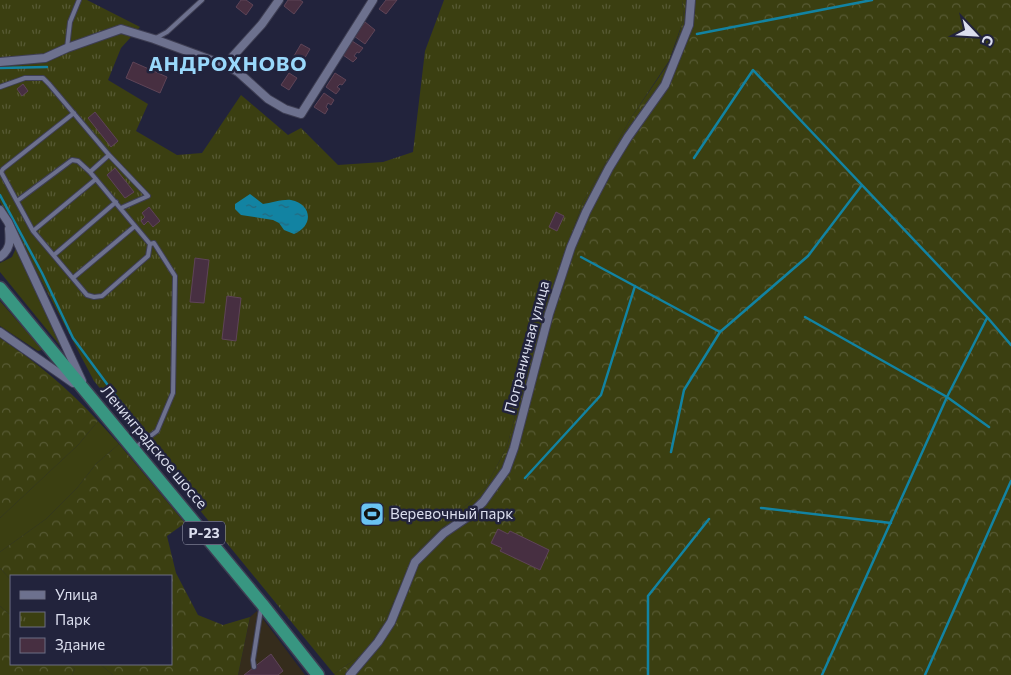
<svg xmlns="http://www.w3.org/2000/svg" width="1011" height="675" font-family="Commissioner,sans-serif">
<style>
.commercial{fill:#352c1c}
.grass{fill:#3b3f11}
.forest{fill:url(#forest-crowns)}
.park{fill:url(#park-tufts)}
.water{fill:url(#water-ripples)}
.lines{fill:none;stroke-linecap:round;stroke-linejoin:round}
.stream{stroke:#1283a2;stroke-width:2.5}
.building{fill:#472f41;stroke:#5e4457}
.service-casing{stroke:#3e3e53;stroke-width:6}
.minor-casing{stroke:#3e3e53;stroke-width:10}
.trunk-casing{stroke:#3e3e53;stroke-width:15}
.service{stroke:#6d718e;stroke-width:4}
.minor{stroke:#6d718e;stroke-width:8}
.trunk{stroke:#389681;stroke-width:12}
.labels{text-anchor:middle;stroke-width:5;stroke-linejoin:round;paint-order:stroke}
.shield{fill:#22233c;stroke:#a4a6b9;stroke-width:1}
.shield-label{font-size:14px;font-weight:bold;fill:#dbdeee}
.street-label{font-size:15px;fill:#dbdeee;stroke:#22233c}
.poi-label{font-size:15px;fill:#dbdeee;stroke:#22233c;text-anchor:start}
.district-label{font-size:20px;font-weight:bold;letter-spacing:1px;fill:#99d8fb;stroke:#22233c}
</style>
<defs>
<pattern id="forest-crowns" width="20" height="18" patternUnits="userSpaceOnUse" patternTransform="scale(1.25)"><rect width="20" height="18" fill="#3b3f11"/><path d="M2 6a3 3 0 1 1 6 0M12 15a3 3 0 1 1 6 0" fill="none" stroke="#575a34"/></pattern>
<pattern id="park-tufts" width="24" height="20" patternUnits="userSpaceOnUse" patternTransform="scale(1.25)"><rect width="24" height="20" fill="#3b3f11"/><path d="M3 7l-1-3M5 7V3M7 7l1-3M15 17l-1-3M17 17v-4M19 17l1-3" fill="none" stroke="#575a34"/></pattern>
<pattern id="water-ripples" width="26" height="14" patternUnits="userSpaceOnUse" patternTransform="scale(1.25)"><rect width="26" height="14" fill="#1283a2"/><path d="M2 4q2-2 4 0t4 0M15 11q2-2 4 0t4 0" fill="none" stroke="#25697e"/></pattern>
</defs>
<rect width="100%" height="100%" fill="#22233c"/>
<path class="commercial" d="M257,611L305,675H238L250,617Z"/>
<path class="grass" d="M16,248L62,344L61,347L0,272V263L12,257Z
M0,301L41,348L42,350L38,351L0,326Z
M98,421L119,444L96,464L77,488L46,519L0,552V518L78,445Z
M0,568L11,580V616L0,606Z
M69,664H100L113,675H72L75,669Z"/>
<path class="forest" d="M682,0H1011V675H335L334,674L367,651L384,621L420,548L485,488L507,447L537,330L583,202L631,118L670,61L684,18Z
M0,338C36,362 69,389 98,421L78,445L0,518Z
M119,444L185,523L167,536L176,573L198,615L223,625L250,617L238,675H113L100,664H171V576H11V580L0,568V552L46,519L77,488L96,464Z
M0,606L11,616V664H69L75,669L72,675H0Z"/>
<path class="park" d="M0,0H87L140,27L121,48L108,80L148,104L136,131L177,155L202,153L241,95L288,135L301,128L338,165L383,162L413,152L425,51L444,0H682L684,18L669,61L631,118L583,202L537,330L507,447L485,488L420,548L384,621L367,651L334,674L94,381L0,202Z"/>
<path class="water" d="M250,194L263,204C271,203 283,199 291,200C312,204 314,226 294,234L284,230L279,223L273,220L241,215L235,209V204Z"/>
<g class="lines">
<path class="stream" d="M697,34L872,0
M0,68L47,67
M694,158L753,70L987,317L1011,345
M0,195L42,273L73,338L138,426
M581,257L720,332
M805,317L947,397L989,427
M671,452L684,390L720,332L808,256L862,185
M525,478L601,395L635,286
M761,508L891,523
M648,675V596L709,519
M822,675L947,397L987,318
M925,675L1011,481"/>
</g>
<path class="building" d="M241,0H246L253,5L246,15L236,7Z
M288,0H300L303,2L294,14L284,6Z
M386,0H397L386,14L379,9Z
M365,22L375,30L365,44L354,36Z
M352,41L363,48L359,53L357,52L354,56L357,58L353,62L343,55Z
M301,44L310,49L303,61L294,56Z
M133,62L167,77L160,93L126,78Z
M289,73L297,78L289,90L281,85Z
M335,73L346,80L342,85L340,84L337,87L340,89L336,94L326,87Z
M23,84L28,91L22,96L17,89Z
M324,93L334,100L331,105L328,103L326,107L328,109L325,114L314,107Z
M95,112L118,141L111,147L88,118Z
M115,168L134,192L125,198L107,175Z
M149,207L160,221L153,227L148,221L144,225L141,221L145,217L142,213Z
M556,212L564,216L557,231L549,227Z
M195,258L209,260L204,303L190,302Z
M227,296L241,298L236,341L222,339Z
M498,529L508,534L510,531L549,550L540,570L500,551L502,548L491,543Z
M271,654L283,671L278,675H244Z"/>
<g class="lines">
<g class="service-casing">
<path id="service" d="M156,38L167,32L202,0
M67,48L70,22L79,0
M0,87L25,78H43L49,84L109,155L148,196L121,208
M74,113L3,169L1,172L33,231L87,295L94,297L102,296L148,256L150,244L90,172L109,155
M17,201L72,160L78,161L90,172
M33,231L96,179
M54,255L116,202
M73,278L135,226
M136,447L157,431L173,393L175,276L154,243L150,244
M254,667L253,660L261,609"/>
</g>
<g class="minor-casing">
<path id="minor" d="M0,62L45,58L67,48L121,29L154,39L225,65L238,72L268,99L285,109L301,114L373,0
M225,65L262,24L279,0
M0,210L8,222L82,381
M0,257C11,249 10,241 9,229
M0,332L73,383
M350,675L378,642L391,622L415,562L444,533L466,518L483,502L506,470L514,448L549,314L571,247L586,212L609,168L628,137L665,85L689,25L691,0"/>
</g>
<g class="trunk-casing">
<path id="trunk" d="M0,288L262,604L318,675"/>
</g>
<use href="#service" class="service"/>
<use href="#minor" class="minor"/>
<use href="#trunk" class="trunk"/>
</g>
<defs>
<g id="stadium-square" transform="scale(1.25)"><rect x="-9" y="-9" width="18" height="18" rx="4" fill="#6ac3f2" stroke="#22233c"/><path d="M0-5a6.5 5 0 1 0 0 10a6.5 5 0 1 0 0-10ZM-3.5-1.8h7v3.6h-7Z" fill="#111"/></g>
</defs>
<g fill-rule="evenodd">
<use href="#stadium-square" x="372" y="514"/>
</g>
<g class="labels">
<rect class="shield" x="183" y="521.5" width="42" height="23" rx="4"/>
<g class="shield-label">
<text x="204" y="538">Р-23</text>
</g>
<g class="street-label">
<text transform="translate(527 347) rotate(-75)" y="5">Пограничная улица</text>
<text transform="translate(154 447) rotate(50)" y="5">Ленинградское шоссе</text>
</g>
<g class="poi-label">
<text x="390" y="519">Веревочный парк</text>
</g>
<g class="district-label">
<text x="228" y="71">АНДРОХНОВО</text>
</g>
</g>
<rect x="10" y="575" width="162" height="90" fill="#22233c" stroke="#6c6e83"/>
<rect x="20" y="591" width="25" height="8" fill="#6d718e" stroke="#6c6e83"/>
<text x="55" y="600" font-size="15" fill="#dbdeee">Улица</text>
<rect x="20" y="612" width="25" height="15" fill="url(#park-tufts)" stroke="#6c6e83"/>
<text x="55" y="625" font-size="15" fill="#dbdeee">Парк</text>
<rect x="20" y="638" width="25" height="15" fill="#472f41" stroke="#6c6e83"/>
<text x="55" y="650" font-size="15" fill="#dbdeee">Здание</text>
<g transform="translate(976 35) rotate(115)" stroke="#22233c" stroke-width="4" paint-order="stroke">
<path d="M0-4L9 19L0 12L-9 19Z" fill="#dbdeee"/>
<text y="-8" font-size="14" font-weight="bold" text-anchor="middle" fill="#dbdeee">С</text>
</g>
</svg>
